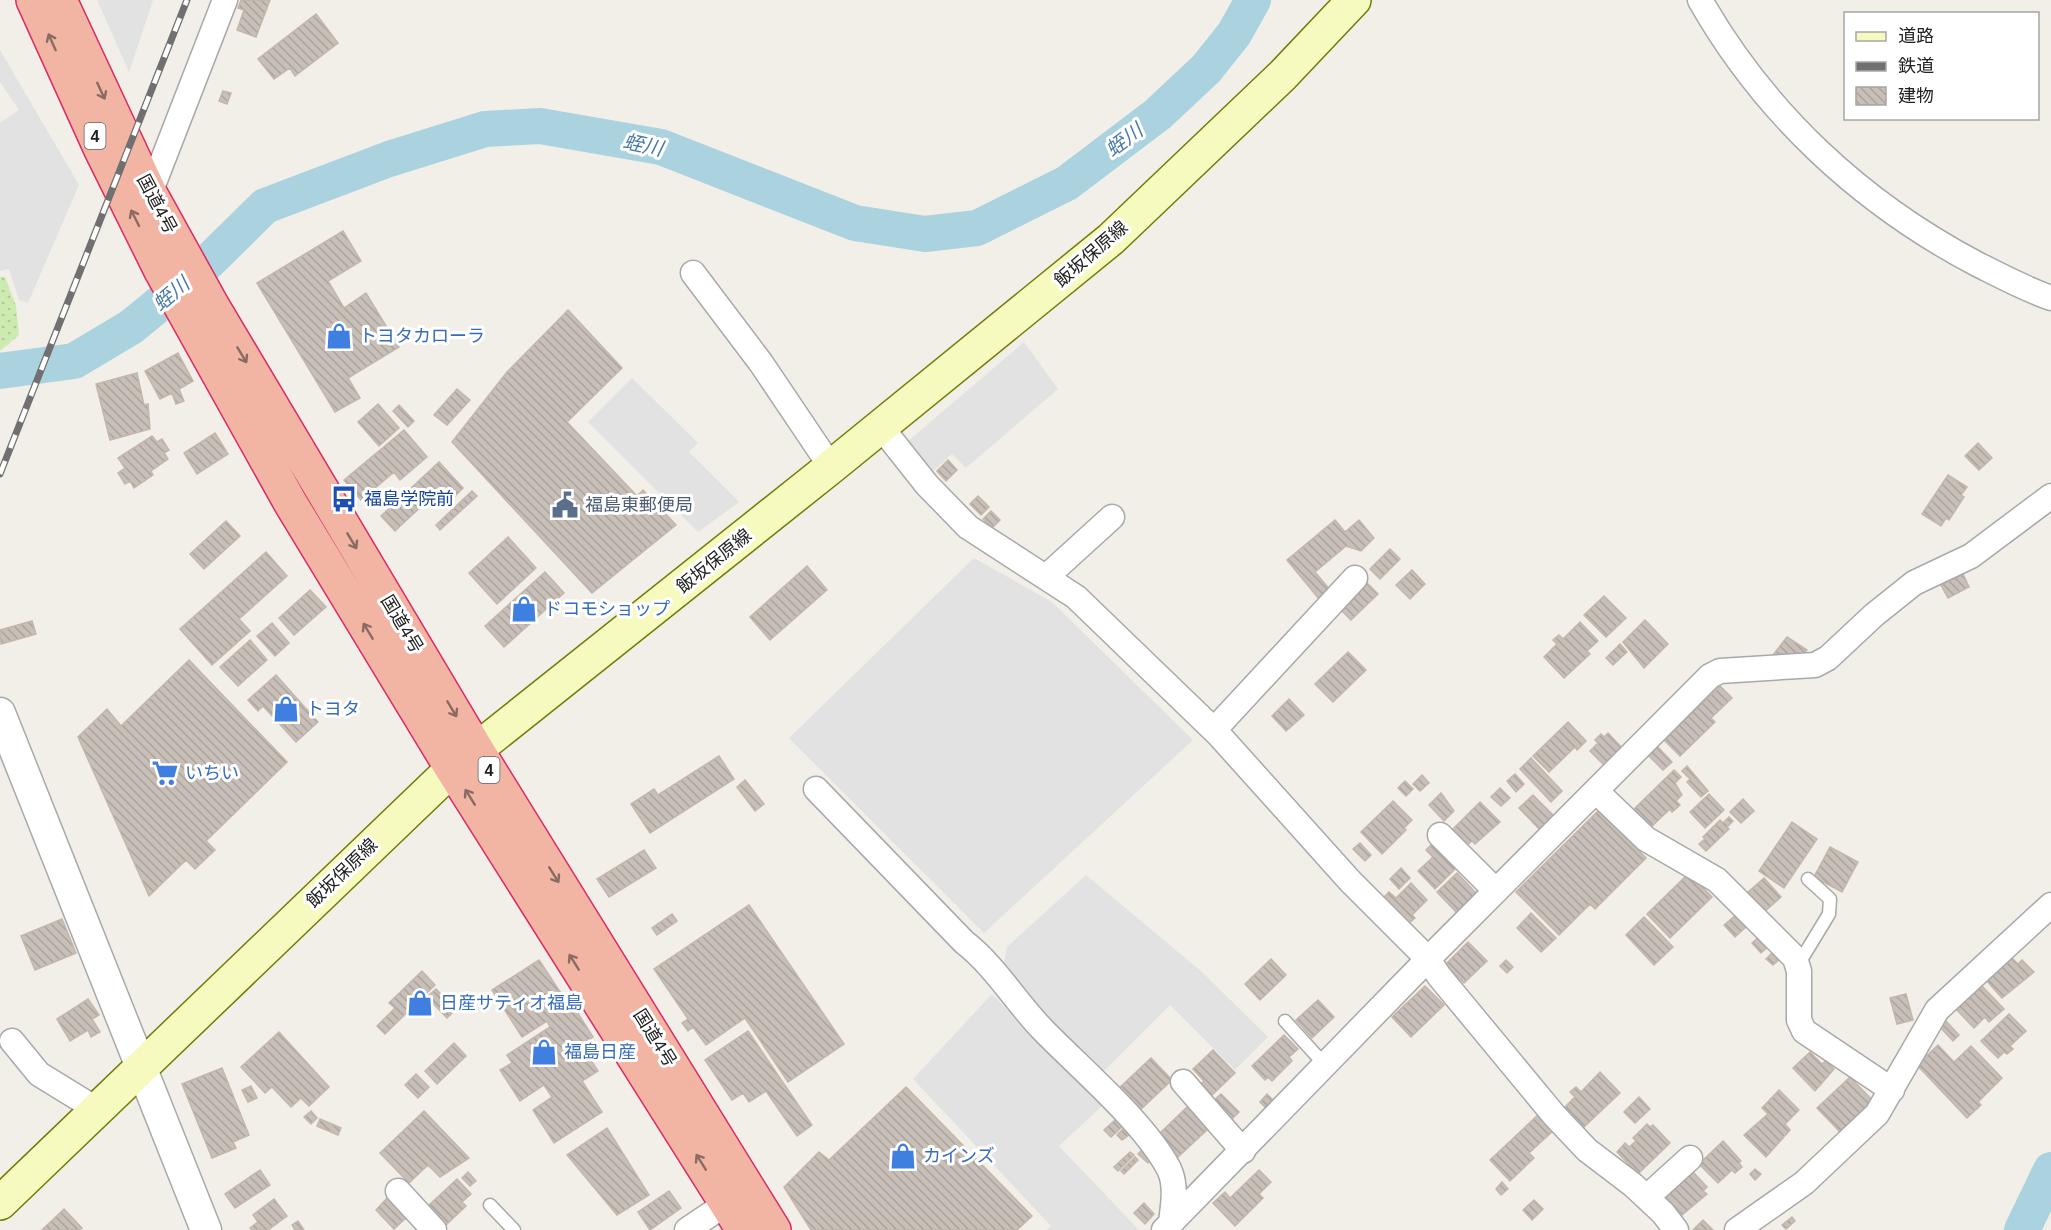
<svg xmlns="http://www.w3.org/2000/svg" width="2051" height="1230" font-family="Helvetica,'Noto Sans JP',sans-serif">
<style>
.grass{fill:url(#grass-dots)}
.parking{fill:#e2e2e2}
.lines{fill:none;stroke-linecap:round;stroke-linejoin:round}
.river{stroke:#aad3df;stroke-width:36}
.building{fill:url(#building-back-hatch);stroke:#c4b6ab;stroke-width:1.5}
.service-casing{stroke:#a9a9a9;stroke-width:15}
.minor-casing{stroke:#a9a9a9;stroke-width:27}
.tertiary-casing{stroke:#a9a9a9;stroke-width:33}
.secondary-casing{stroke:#707d05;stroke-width:36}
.trunk-casing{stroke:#dc2a67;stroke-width:36}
.service{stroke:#fff;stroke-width:12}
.minor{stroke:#fff;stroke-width:24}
.tertiary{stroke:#fff;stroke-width:30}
.secondary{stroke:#f7fabf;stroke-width:33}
.trunk{stroke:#f2b4a3;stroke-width:33}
.rail-casing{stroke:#707070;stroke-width:7}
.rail{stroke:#fff;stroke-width:4.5;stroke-dasharray:14;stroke-linecap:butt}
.oneway{stroke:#8a6b62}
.labels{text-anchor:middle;stroke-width:6;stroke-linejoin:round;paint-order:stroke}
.shield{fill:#fff;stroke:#646464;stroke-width:1.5}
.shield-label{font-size:16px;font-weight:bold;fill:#222}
.street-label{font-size:18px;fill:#222;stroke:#fff}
.shop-label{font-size:18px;fill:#366cbe;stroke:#fff;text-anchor:start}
.transit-label{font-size:18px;fill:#164399;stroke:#fff;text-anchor:start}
.service-label{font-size:18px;fill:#4e5e75;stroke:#fff;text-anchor:start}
.water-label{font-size:20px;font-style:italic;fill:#4a7aab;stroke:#fff}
</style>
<defs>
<pattern id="grass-dots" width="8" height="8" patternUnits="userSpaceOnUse" patternTransform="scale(1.5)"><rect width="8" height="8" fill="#cdebb0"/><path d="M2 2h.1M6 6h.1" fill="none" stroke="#b0c997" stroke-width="1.8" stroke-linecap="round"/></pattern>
<pattern id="building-back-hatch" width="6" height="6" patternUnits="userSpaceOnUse" patternTransform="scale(1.5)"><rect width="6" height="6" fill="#c7bfb8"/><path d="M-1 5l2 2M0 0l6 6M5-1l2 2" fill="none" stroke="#aba49e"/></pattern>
</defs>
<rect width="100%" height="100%" fill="#f2efe9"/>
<path class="grass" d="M0,277H5L16,306L19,335L0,351Z"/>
<path class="parking" d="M97,0H153L129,72Z
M0,50L79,185L28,303L19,300L9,269L0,271V123L19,110L0,82Z
M1024,342L1058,389L966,468L952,454L932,472L907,442Z
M632,378L698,443L689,452L739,502L698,532L588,422Z
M974,558L1052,602L1193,740L984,933L789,738Z
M1086,875L1202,972L1268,1037L1235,1070L1170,1005L1102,1073L1011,982L1003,968L1007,947Z
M992,994L1102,1106L1059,1146L1139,1230H1047L1051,1226L913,1079Z"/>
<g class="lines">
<path class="river" d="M0,371L74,361L131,327L197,273L265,206L389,159L485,129L540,126L661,147L855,223L925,234L977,228L1067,183L1158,114L1206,69L1234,34L1253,0
M2022,1230L2051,1170"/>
</g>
<path class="building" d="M241,0H270L256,37L237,30L244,10L238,8Z
M316,14L338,43L295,76L290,68L274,79L258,59Z
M223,91L231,93L227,104L219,101Z
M343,231L361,261L328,281L344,308L366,293L399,347L348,378L360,398L335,412L257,283Z
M568,310L622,368L567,422L637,496L643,490L676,525L592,593L452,442L507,372Z
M178,353L193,381L179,389L184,401L176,404L172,393L160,399L145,371Z
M137,373L144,405L148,404L150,429L110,440L96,384Z
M457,389L470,400L447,425L434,415Z
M378,404L399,428L379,446L358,422Z
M399,405L414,421L408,427L393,411Z
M404,430L427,457L400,480L394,472L361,500L344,480Z
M215,433L228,454L197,474L184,453Z
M152,436L157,442L162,439L169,450L164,453L168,459L151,471L153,475L134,488L130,481L125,484L118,473L125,468L118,458Z
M1978,443L1992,458L1979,470L1965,456Z
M948,460L957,470L946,481L937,471Z
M439,462L463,488L455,496L444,485L395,531L381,516Z
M1948,475L1967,487L1961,495L1964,497L1949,520L1946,518L1941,526L1922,514Z
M472,491L477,496L440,530L436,525Z
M978,496L989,507L981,515L970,504Z
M991,511L1000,520L992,528L983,519Z
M1335,520L1345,532L1359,520L1374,538L1361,551L1346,546L1315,572L1330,590L1319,599L1287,560Z
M226,521L240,536L204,569L190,554Z
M508,537L536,568L497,604L469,573Z
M1390,549L1400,559L1380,579L1370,569Z
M266,552L287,576L239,619L250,631L212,665L180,629Z
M807,566L827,590L770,640L750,617Z
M1412,570L1425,584L1410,599L1396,585Z
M545,572L564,593L504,647L485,626Z
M1963,574L1969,587L1948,598L1941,585Z
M1363,579L1378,594L1351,620L1336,605Z
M310,590L326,607L294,635L279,618Z
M1604,596L1626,618L1606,637L1584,615Z
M1645,620L1668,644L1644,668L1623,642Z
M32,621L36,634L1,644L0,630Z
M1580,622L1598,641L1587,651L1590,654L1564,678L1544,657L1557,644L1553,640L1559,635L1563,639Z
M272,623L289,643L275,656L257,636Z
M1787,637L1807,650L1802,656L1773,655Z
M250,640L267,660L238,686L220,667Z
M1620,644L1627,652L1613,665L1606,658Z
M1348,652L1366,670L1333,702L1315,684Z
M189,660L287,762L206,841L215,850L195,869L186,860L149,896L78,737L107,709L121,726Z
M276,675L318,722L296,742L263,706L258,711L248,700Z
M1720,686L1732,698L1711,718L1715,722L1680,756L1664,740Z
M1289,699L1304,715L1286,731L1272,716Z
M1568,722L1586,741L1577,750L1575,747L1549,772L1533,756Z
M1608,733L1623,749L1605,766L1590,751L1598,743L1595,740L1601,734L1604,737Z
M1654,743L1672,762L1663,770L1645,752Z
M719,756L734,779L650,833L631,804L654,789L658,795Z
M1531,758L1562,791L1551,802L1520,769Z
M1687,766L1708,791L1701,797L1687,782L1690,779L1682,771Z
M1674,770L1681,777L1675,783L1682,795L1676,801L1680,805L1672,812L1670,809L1649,829L1632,811Z
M1515,774L1524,784L1516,792L1507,781Z
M1422,775L1429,783L1420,791L1413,784Z
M745,780L764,804L755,811L737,787Z
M1405,781L1413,789L1406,796L1398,788Z
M1500,788L1510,798L1501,806L1491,797Z
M1441,793L1454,811L1444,821L1429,805Z
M1709,794L1724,810L1705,828L1690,812Z
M1533,795L1554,816L1540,830L1519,808Z
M1743,799L1754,811L1741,823L1730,812Z
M1393,801L1412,820L1404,828L1406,830L1382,854L1361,832Z
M1480,802L1500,822L1475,844L1472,841L1466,846L1451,831Z
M1599,810L1646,858L1595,909L1590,904L1559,935L1516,892Z
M1729,817L1733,821L1727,827L1729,829L1706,851L1699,844L1705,839L1703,837L1720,820L1723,823Z
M1792,822L1817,839L1784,888L1759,871Z
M1434,842L1458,866L1435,889L1418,871L1433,857L1426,850Z
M1360,843L1371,855L1365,861L1353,849Z
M1830,847L1858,862L1842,892L1814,877Z
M644,850L656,868L609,897L597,879Z
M1401,868L1410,878L1399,889L1390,879Z
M1457,873L1477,894L1457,913L1437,892Z
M1689,873L1712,897L1670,938L1647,914Z
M1764,878L1781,897L1764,912L1747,893Z
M1411,883L1427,900L1412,915L1415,918L1407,925L1382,899L1389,892L1396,898Z
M749,905L844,1044L788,1082L745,1018L706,1045L693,1027L688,1031L682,1023L688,1019L654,969Z
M1531,913L1556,938L1541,952L1517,928Z
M672,914L677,921L657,935L652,928Z
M1737,914L1747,926L1735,937L1724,925Z
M1644,917L1673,947L1654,965L1626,935Z
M62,919L76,953L35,970L21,936Z
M1761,935L1770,945L1761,953L1752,943Z
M1468,942L1487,961L1464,983L1445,965Z
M1776,949L1783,956L1773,965L1766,959Z
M2010,956L2018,964L2022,960L2034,972L2002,998L1986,980Z
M1271,959L1286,975L1260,1000L1245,984Z
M539,960L564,998L567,996L593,1037L581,1045L598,1071L582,1081L602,1112L554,1143L533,1110L552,1097L544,1085L520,1101L500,1070L512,1063L507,1055L550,1027L547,1021L522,1037L492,990Z
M1506,960L1513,967L1507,973L1500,966Z
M422,971L435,985L385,1034L377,1026L395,1008L389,1003Z
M1980,984L2004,1009L1989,1022L1985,1017L1974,1028L1955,1008Z
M1425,986L1444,1005L1411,1037L1392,1017Z
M436,989L456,1009L447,1018L427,997Z
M1906,994L1913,1020L1897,1024L1890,998Z
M88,999L99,1015L92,1019L100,1032L91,1037L88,1030L70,1041L57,1019Z
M1318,1000L1334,1017L1312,1038L1296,1020Z
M2009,1014L2026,1031L2010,1046L2013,1049L2007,1054L2004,1052L1998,1058L1981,1041Z
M1944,1019L1959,1035L1953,1041L1938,1025Z
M748,1031L812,1125L797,1136L766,1091L749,1102L743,1093L732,1100L705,1060Z
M279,1032L329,1087L309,1106L301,1098L291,1107L272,1087L265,1093L241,1067Z
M1284,1035L1298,1049L1289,1057L1292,1061L1272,1081L1268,1077L1265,1080L1252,1066Z
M454,1043L466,1056L437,1084L425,1071Z
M1938,1045L1954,1062L1971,1046L2002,1078L1978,1102L1981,1105L1967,1118L1917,1065Z
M1213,1050L1235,1073L1210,1097L1199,1085L1204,1081L1193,1069Z
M1810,1052L1822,1064L1826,1061L1834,1069L1815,1091L1793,1068Z
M1151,1058L1172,1080L1138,1112L1117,1090Z
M222,1068L249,1135L233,1142L236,1148L212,1158L182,1084Z
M1600,1072L1620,1093L1583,1128L1564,1108L1575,1097L1570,1092L1576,1087L1581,1092Z
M416,1074L429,1087L418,1098L405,1085Z
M1850,1077L1873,1101L1840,1132L1817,1108Z
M251,1086L257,1098L248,1102L242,1090Z
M906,1087L1032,1216L1017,1230H811L784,1187L819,1152L829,1160Z
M1779,1090L1799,1110L1785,1124L1790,1130L1766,1157L1744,1135L1768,1114L1762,1108Z
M1221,1094L1239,1112L1230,1121L1212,1102Z
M1267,1094L1273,1100L1265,1107L1260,1102Z
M1639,1097L1650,1109L1635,1123L1624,1112Z
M1187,1107L1208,1129L1177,1158L1157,1136Z
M311,1111L317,1118L311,1124L304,1117Z
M424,1111L469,1158L440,1177L428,1165L409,1183L380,1153Z
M1539,1114L1554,1130L1529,1153L1534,1158L1510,1181L1490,1160Z
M320,1119L341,1128L338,1135L317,1126Z
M1115,1120L1122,1127L1111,1137L1104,1130Z
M1647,1124L1650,1127L1653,1125L1670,1143L1638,1174L1617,1152L1625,1143L1629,1147L1636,1141L1633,1138Z
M607,1128L649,1195L617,1215L567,1155Z
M1123,1129L1129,1135L1122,1140L1117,1135Z
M1723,1141L1741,1161L1739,1163L1742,1167L1735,1173L1732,1170L1718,1183L1699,1164Z
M1143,1149L1153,1158L1148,1163L1138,1154Z
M1130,1152L1134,1155L1118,1171L1114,1167Z
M1135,1157L1138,1160L1124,1174L1121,1171Z
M1755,1169L1761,1174L1755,1180L1750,1174Z
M260,1170L270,1185L235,1208L225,1194Z
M1259,1170L1271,1182L1259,1194L1263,1198L1235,1226L1213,1203L1225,1192L1230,1198Z
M468,1172L476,1181L470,1186L462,1178Z
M1693,1172L1707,1187L1703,1191L1707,1194L1682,1215L1666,1198Z
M457,1179L471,1194L462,1202L466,1206L446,1225L428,1206Z
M1502,1182L1508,1189L1501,1195L1496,1189Z
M669,1191L681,1208L650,1230L638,1212Z
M388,1197L407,1217L394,1229L376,1210Z
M274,1199L287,1216L268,1230H252L250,1228L258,1222L253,1215Z
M1534,1200L1543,1209L1532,1220L1523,1210Z
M1144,1203L1154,1214L1145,1224L1134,1213Z
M64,1209L82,1228L79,1230H42Z
M1792,1217L1795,1221L1786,1229L1782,1225Z
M1703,1220L1713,1230H1693Z
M298,1221L304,1230H295L292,1225Z"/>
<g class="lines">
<g class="service-casing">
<path id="service" d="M1798,965L1829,914L1830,899L1808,879
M1285,1021L1326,1066
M490,1205L514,1230"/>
</g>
<g class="minor-casing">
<path id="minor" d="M1700,0C1765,114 1861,203 1977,264C2001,276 2025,289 2051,298
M150,193L225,0
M693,273L761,363L831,467
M881,427L927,485L968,527L1076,597L1218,734L1350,881L1428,959L1439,976L1554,1115L1587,1150L1633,1185L1663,1213L1676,1230
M1046,577L1112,517
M1214,730L1355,578
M816,789L964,942C995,966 1015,1001 1043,1030C1081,1069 1144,1122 1169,1169C1177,1186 1173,1205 1171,1223
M1596,791L1646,839L1717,880L1795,958L1799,971V1020L1804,1031L1892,1090
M1440,835L1496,891
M12,1041L39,1074L96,1109
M1183,1082L1243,1151
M398,1191L434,1230
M1647,1197L1690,1158
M687,1230L727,1203
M1164,1230L1428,959L1710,676L1720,671L1815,665L1828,658L1874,615L1914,583L1971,556L2051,496
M1737,1230L1804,1183L1877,1114L1937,1010L2051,905"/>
</g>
<g class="tertiary-casing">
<path id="tertiary" d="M0,713L206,1230"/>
</g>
<g class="secondary-casing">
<path id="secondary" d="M0,1203L452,769L831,467L1111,239L1283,75L1354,0"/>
</g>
<g class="trunk-casing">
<path id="trunk" d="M33,0L101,150L161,271L291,504L452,769L743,1230
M60,0L150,193L212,305L477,750L774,1230"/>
</g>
<use href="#service" class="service"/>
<use href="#minor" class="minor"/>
<use href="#tertiary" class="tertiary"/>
<use href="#secondary" class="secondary"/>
<use href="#trunk" class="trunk"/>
<g class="rail-casing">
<path id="rail" d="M0,474L187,0"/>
</g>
<use href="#rail" class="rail"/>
</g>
<defs><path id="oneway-shaft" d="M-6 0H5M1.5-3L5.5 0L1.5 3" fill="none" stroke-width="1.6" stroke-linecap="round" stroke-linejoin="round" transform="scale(1.5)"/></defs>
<g class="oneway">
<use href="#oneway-shaft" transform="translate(52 42) rotate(-114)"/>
<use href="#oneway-shaft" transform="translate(101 91) rotate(65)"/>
<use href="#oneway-shaft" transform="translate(135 218) rotate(-117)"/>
<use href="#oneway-shaft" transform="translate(242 355) rotate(59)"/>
<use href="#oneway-shaft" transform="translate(352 541) rotate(59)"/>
<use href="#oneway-shaft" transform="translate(368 631) rotate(-121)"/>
<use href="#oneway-shaft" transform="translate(452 709) rotate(59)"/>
<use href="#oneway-shaft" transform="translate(470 797) rotate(-122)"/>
<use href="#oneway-shaft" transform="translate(554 875) rotate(58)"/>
<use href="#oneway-shaft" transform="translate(574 962) rotate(-122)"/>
<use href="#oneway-shaft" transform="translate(701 1162) rotate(-122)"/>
</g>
<defs>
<g id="shop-bare" transform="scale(2.07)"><path d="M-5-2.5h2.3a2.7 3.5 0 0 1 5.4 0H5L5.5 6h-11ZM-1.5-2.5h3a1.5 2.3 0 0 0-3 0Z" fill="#3f7fe0" stroke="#fff" stroke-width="2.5" paint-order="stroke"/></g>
<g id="bus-bare" transform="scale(2.07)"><path d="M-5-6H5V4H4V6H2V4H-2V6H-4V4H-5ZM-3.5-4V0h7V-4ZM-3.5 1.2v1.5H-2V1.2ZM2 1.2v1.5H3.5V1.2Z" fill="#1a4fb4" stroke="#fff" stroke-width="2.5" paint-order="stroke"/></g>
<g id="civic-bare" transform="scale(2.07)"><path d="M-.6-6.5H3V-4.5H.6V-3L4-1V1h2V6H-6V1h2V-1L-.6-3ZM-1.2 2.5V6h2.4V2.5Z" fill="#5c6f8a" stroke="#fff" stroke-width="2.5" paint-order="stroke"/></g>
<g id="supermarket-bare" transform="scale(2.07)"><path d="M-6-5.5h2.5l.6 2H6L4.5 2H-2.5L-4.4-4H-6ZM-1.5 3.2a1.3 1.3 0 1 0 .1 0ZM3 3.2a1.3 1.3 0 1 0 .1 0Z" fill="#3f7fe0" stroke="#fff" stroke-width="2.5" paint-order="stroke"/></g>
</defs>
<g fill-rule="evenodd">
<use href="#shop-bare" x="339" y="336"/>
<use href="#bus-bare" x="344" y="499"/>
<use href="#civic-bare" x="565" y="505"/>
<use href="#shop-bare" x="524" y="609"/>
<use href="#shop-bare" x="286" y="709"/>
<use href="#supermarket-bare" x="165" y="773"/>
<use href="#shop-bare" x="420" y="1003"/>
<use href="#shop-bare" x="544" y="1052"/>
<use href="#shop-bare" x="903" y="1156"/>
</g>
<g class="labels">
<g class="shield">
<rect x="84.5" y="123" width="21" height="26" rx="4.5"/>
<rect x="478.5" y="757" width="21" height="26" rx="4.5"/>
</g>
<g class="shield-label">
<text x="95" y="142">4</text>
<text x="489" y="776">4</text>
</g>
<g class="street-label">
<text transform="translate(157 204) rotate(62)" y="6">国道4号</text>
<text transform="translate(1091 254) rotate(-41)" y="6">飯坂保原線</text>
<text transform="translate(714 561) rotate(-39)" y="6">飯坂保原線</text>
<text transform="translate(402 624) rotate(59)" y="6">国道4号</text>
<text transform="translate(342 873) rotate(-44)" y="6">飯坂保原線</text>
<text transform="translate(655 1038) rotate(58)" y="6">国道4号</text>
</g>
<g class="shop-label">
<text x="359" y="342">トヨタカローラ</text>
<text x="544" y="615">ドコモショップ</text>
<text x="306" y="715">トヨタ</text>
<text x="185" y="779">いちい</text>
<text x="440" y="1009">日産サティオ福島</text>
<text x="564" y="1058">福島日産</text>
<text x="923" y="1162">カインズ</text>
</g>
<g class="transit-label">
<text x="364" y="505">福島学院前</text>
</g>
<g class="service-label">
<text x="585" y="511">福島東郵便局</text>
</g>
<g class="water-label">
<text transform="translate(1124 140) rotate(-37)" y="7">蛭川</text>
<text transform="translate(643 145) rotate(12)" y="7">蛭川</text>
<text transform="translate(171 294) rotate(-40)" y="7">蛭川</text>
</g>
</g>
<rect x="1844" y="12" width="195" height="108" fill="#ffffff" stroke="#a7a7a7" stroke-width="1.5"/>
<rect x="1856" y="32" width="30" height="9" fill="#f7fabf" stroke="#a7a7a7" stroke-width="1.5"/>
<text x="1898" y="42" font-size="18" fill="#222222">道路</text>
<rect x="1856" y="62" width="30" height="9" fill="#707070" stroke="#a7a7a7" stroke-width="1.5"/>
<text x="1898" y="72" font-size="18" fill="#222222">鉄道</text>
<rect x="1856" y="87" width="30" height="18" fill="url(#building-back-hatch)" stroke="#a7a7a7" stroke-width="1.5"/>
<text x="1898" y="102" font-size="18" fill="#222222">建物</text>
</svg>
